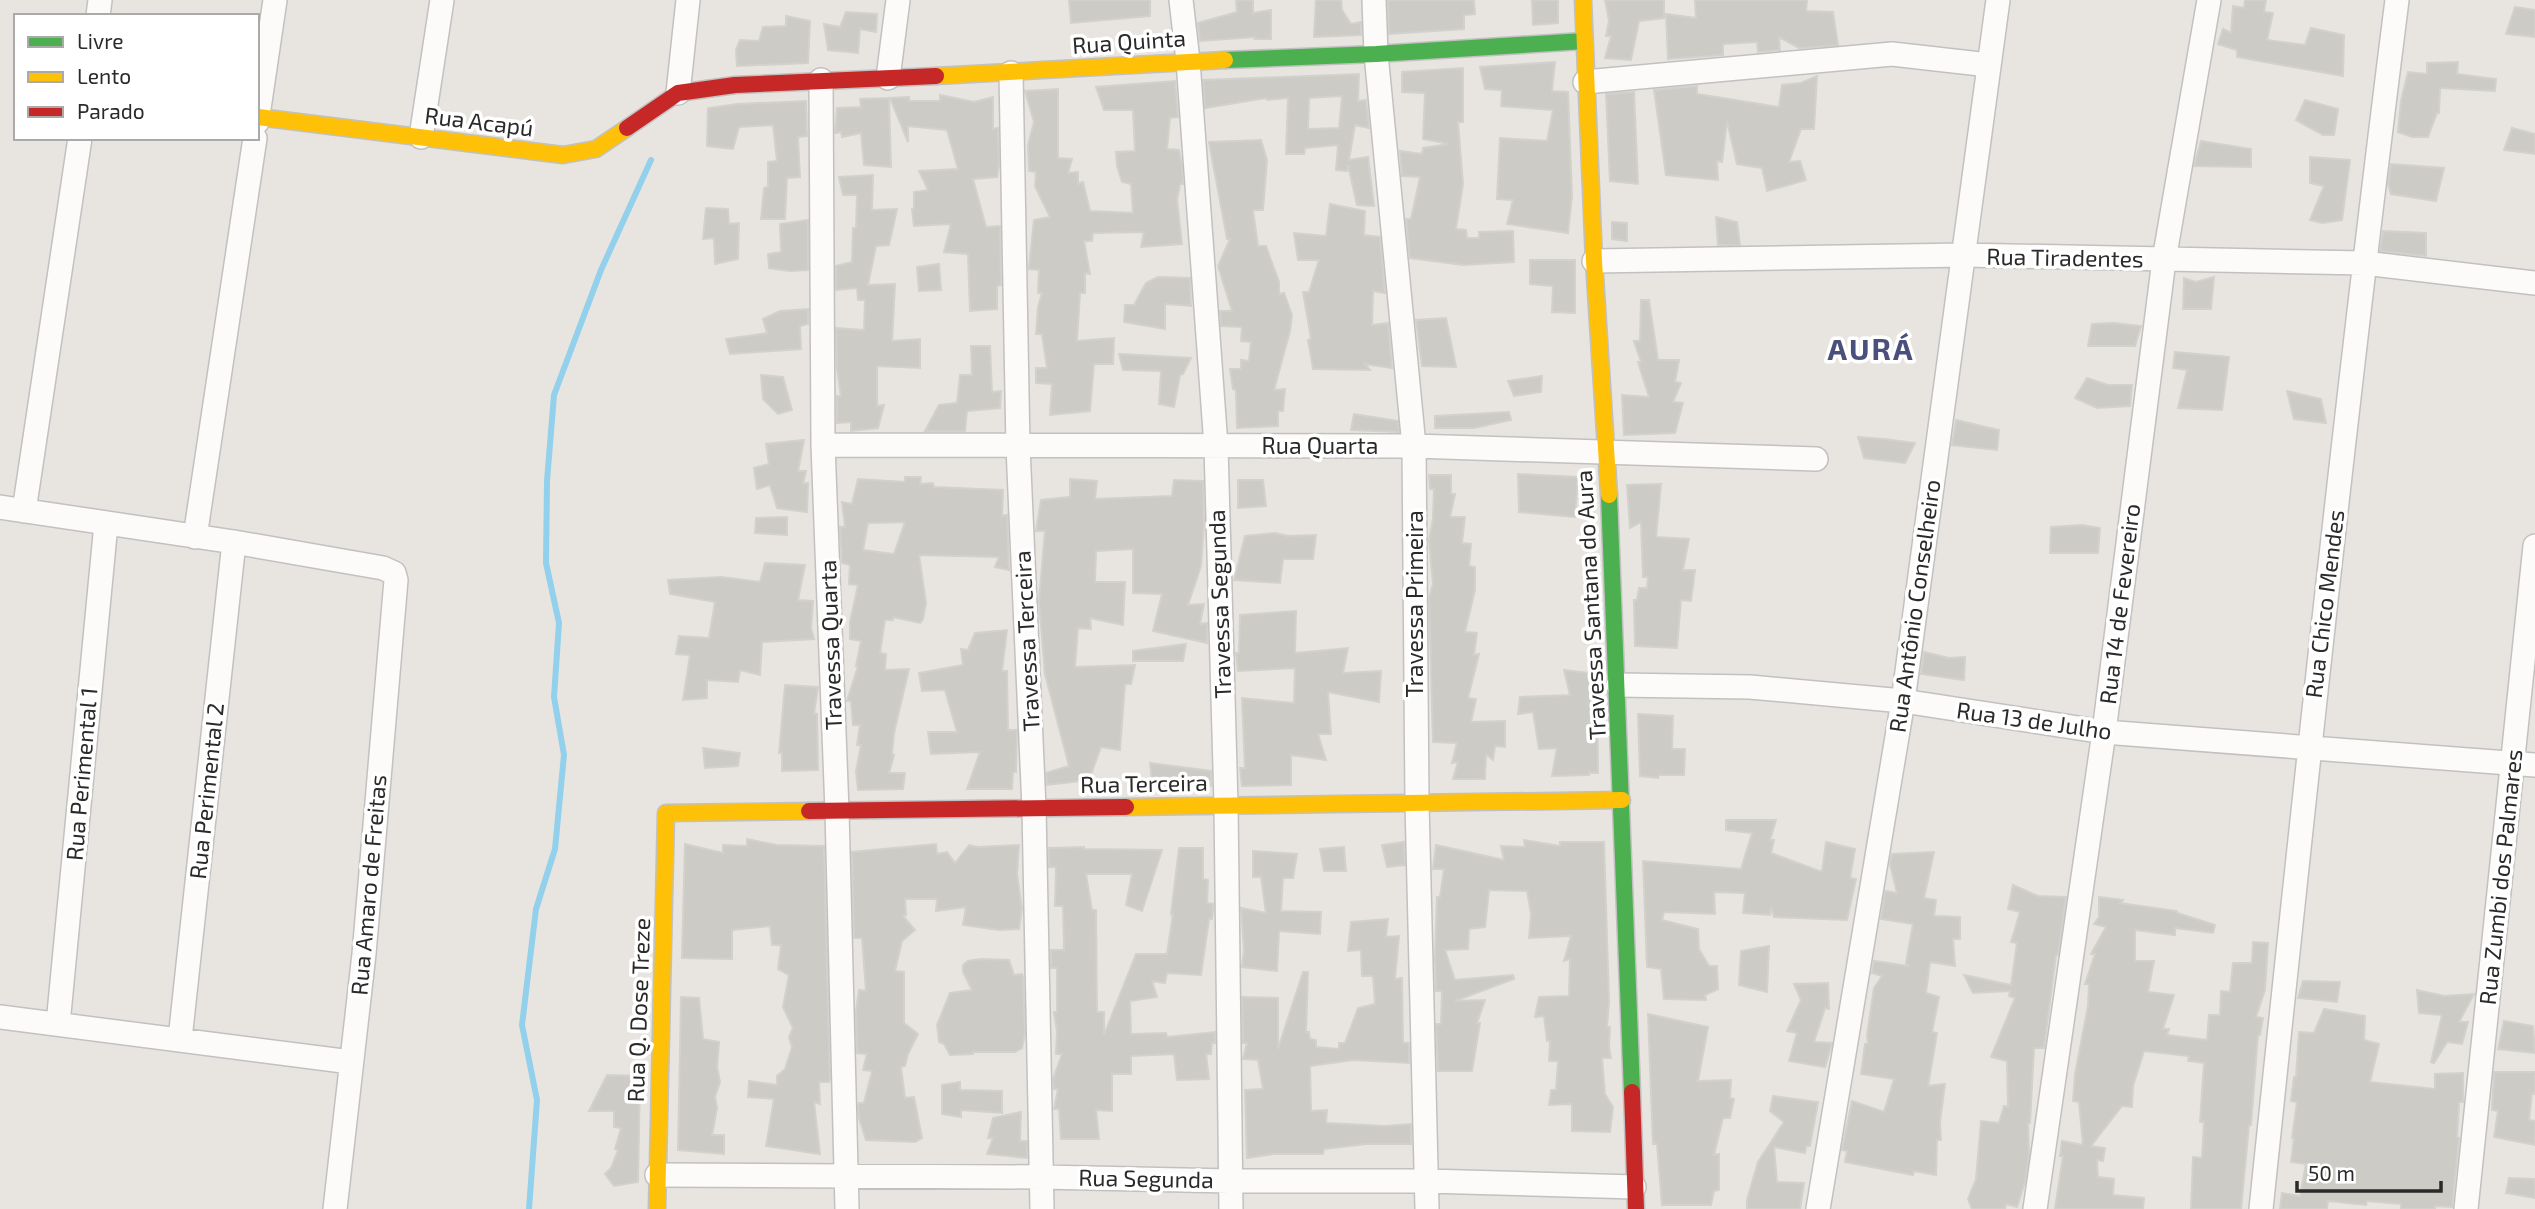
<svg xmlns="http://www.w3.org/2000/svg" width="2535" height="1209" font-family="'Exo 2',sans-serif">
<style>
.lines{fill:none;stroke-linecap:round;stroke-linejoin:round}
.stream{stroke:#92d0eb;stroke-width:6}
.building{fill:#cdcbc6;stroke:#d3d1cc;stroke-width:2;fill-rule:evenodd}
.street-casing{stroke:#c2c1c1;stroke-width:26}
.fast-casing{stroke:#c2c1c1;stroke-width:19}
.slow-casing{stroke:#c2c1c1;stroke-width:19}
.jam-casing{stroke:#c2c1c1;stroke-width:19}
.street{stroke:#fcfbfa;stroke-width:23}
.fast{stroke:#4caf50;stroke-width:16}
.slow{stroke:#ffc107;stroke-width:16}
.jam{stroke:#c62828;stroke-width:16}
.labels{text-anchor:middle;stroke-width:7;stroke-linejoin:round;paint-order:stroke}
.street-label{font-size:23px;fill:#2a2a2a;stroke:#fff}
.district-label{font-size:30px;font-weight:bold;letter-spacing:2px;fill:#4a507b;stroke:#fff}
</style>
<rect width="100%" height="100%" fill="#e8e5e0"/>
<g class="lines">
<path class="stream" d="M529,1209L537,1100L522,1025L536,909L555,849L564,755L554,697L559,623L546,563L547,481L554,395L601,270L651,160"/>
</g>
<path class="building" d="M1069,0H1150V16L1071,23Z
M1236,0H1253V13L1271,10V39H1255L1256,37L1200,41L1198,23L1237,12Z
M1316,0H1341L1342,10L1351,24L1361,22V35L1314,37Z
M1388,0H1474L1475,14L1464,15V29L1389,34Z
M1532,0H1558V23L1533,25Z
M1605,0H1664V18L1639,21L1631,60L1605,58L1611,36H1606L1609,21Z
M1695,0H1807L1806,11L1833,12L1838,45L1799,48L1779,37L1780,50L1758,52L1757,42L1723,44V55L1668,59L1666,14L1696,18Z
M2245,0H2266L2264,12L2273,13L2267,40L2305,45L2311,28L2344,35L2343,76L2237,57V50L2218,44L2223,29L2231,33L2233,6L2244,8Z
M2515,7L2535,10V37L2506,34Z
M846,12L877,14L876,32L860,29L858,53L828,50L824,24L840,27Z
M786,16L810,21L808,63L737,66L736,50L740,40L759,41L763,27L786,26Z
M1555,62L1552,91L1568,92L1572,196L1568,233L1507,224L1513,200L1497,199L1500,138L1547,141L1553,110L1501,106L1502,90L1485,89L1480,67Z
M2458,62L2457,74L2496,79L2495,91L2440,88L2439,113H2437L2428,137H2412L2398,132L2401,101L2408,72L2427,74V63Z
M1463,68V122H1458L1463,184L1456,229L1466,230L1467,238H1479V232L1513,231L1514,262L1463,265L1410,258L1406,219H1411L1420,177L1402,176L1400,151L1422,154L1423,148L1449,144L1423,139L1425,93L1402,92V72Z
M1359,74L1358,101L1366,100L1369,128L1355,125L1349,160L1368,157L1374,206L1357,205L1348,165L1347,171L1336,170L1338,145L1305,148L1304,154H1286L1288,98L1267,100L1266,98L1205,108L1203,80ZM1342,96L1339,128L1308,129L1309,98Z
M1817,76L1814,129H1801L1789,162L1800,161L1806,180L1767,191L1762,168L1737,164L1727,121L1722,162L1717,161L1718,180L1666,175L1654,90L1697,86V94L1779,107L1782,85L1801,83Z
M1175,81L1178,117L1170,118L1167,149L1179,150L1182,165L1183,184H1180L1177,200L1182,244L1141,247L1144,232L1093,233L1092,241H1084L1090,274L1085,273V293H1080L1077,341L1114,338L1113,364H1094L1090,411L1050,415L1052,384L1036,383V368H1047L1042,334H1036L1038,307L1042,293H1038L1039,270L1029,269V267L1034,220L1050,217L1035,186L1036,172L1029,171L1028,145L1034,122L1025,91L1058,89V158L1072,159L1068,173L1078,172V184L1083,182L1090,211L1133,213L1131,184L1122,182L1117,166L1116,152L1135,151L1133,110H1104L1096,87Z
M1634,92L1638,184L1610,181L1606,94Z
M940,95L974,102L993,97V129L998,128L999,165L997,177L973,179L986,227L1000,226L1001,285L997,286V309L970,311L968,254L944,252L951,224L914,226L912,209H914V192L928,190L919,171L958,169L947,130L908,126V142L890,98L909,97V101H940Z
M889,98L891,167L864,165L861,133L842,137L841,132L835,133L837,108L861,107L860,99Z
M2305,100L2338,109L2334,135H2323L2296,120Z
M806,101L807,136L798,137L800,177L787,178L785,219H761L764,188L768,187V162L777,161L773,125L739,127L733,149L707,146L708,108L737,104Z
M2512,128L2535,134V154L2504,150Z
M1261,140L1267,160L1263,210H1253L1258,246H1266L1279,282V294L1284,293L1292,315L1290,331L1274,390L1285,389L1283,411H1278V426L1237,428L1236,390L1233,389L1230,369H1241V360L1249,361L1251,342L1241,341L1242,327L1221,326L1220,311H1232L1218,266L1230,239H1227L1209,142Z
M2201,141L2251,149V167L2194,166Z
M2310,157L2350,160L2342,220L2322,223L2310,220L2324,186L2310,183Z
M2391,164L2444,168L2436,201L2391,194L2388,184Z
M873,175L872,210L897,209L889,245L876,246L868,285L895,284L892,341L920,339V368L877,366V406L884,405L878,428L851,431V422L837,423V396H841L837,369L836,328L864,330L865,300H858L857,288L836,290V266L852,262L853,228H856L857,195H843L839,177Z
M1330,204L1365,211L1364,235L1380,237L1385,293L1373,291L1372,325L1388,323L1392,368L1365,364L1370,370L1313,369L1308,340L1311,339L1303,292H1309L1319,260H1298L1294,233L1326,236Z
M706,208L728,209L729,224L739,223L738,259L715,264L714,238L703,239Z
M1716,217L1737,222L1740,245H1718Z
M808,220V270L790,271L769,268L768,254L781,252L780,224Z
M1612,222L1627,223V241L1612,239Z
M2383,231L2426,233V256L2380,251Z
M1530,260H1575V313L1552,312L1553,286L1530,284Z
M939,264L941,290L919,291L917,267Z
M1158,277L1190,278L1191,306L1165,304V329L1124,322L1125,305H1134L1146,283Z
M2214,277L2211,309H2183L2184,278L2196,282Z
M1641,300H1649L1658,360H1679L1675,382L1681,383L1673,402L1683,403L1675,433L1624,435L1622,395L1649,397L1638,362H1641L1634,341H1640Z
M808,309V324L800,326L801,349L730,354L726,339L767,333L763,319L780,311Z
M1446,318L1456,367L1422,366L1416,320Z
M2114,323L2141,326L2135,346H2088L2092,324Z
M971,346H990L992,392L1001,391L1000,408L967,411L965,431H925L939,405L957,403L960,375H972Z
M2175,352L2229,357L2222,410L2178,408L2187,370L2173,368Z
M1119,354L1191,358L1183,374L1180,375L1174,407L1159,404L1161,371L1123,370Z
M761,375L783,377L792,410L778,414L763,399Z
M1542,376L1541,392L1514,396L1508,381Z
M2087,378L2108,385H2132L2130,406L2097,408L2075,398Z
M2287,391L2321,399L2326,423L2294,419Z
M1509,412L1511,420L1474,428H1435V416Z
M1354,414L1398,421L1399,432L1351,430Z
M1956,420L1999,430L1997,450L1952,445Z
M1858,437L1884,439L1915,443L1905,463L1864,458Z
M804,440L798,471H806L803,484L808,483L807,512L777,508L770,485L757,489L754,468L769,464L766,444Z
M1518,474L1578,477L1575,517L1519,512Z
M1429,475H1451V494H1455L1450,517H1465L1462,543L1471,544L1469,566L1475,567V590L1465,632L1477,633L1474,655L1479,654L1468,698L1476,699L1471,722L1505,721V747L1495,746L1493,760L1486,754L1485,779H1453L1458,762L1452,763L1457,743L1433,742L1429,598L1433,584L1429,540L1433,518L1434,489H1430Z
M905,477H921L920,484L933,483L934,487L1003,490L1002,516L1007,515L1009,570L995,567L999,557L919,555L926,603L923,619L920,623L893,617V620H885L880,653L886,654L885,670L909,669L894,733L892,754L894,755L889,773H905L903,789L858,790L856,771L861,745H857L860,725H853L851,701H847L858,666H856L861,641L850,639V622L858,585L849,584L850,565L842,563L840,527H845L842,502L852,504L858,479L905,482ZM905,522L894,554L863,550L868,523Z
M1070,479L1097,481L1095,499L1172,496L1174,480L1203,481L1204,524L1201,566L1188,605L1204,604L1200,624L1207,623V643L1153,631L1162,594L1133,593V549L1096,551L1095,582H1125L1123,625L1090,618L1091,629L1078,628L1075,667L1135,665L1131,684H1125L1120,750L1101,747L1089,780L1047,785L1046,773L1069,766L1045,674L1039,601L1045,531H1036L1041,500L1070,497Z
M1238,480H1263L1266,506L1238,508Z
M1661,484L1656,537L1689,539L1683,570H1695L1691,601L1681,600L1677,648L1635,646L1634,600H1637L1639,588H1647L1648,577H1643L1641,522L1630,528L1627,485Z
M787,517V535L755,533L756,518Z
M2082,525L2100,528L2098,553H2050L2051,527Z
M1275,533L1288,536L1316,535L1313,559H1283L1280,583L1234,580L1245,536Z
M765,563L805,565L798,600L813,601L811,628L814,639L762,642L760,675L740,670L738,682L707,680V698L683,700L690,655L676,654L679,636L709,638L715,602L670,594L668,580L721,577L760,582Z
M1296,611L1295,653L1348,648L1343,673L1381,671L1379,702L1328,692L1331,734H1318L1326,760L1291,755V785L1242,786L1240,768H1245L1242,698L1294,703L1295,668L1238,671L1236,653H1239L1240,615Z
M1007,630L1002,671H1007L1008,730H1017L1016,772H1013L1012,789H967L980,752L931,754L928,732H957L945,690L922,691L919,673L963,665L961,649L968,650L975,633Z
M1186,644L1183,661H1133V651Z
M1924,652L1949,658L1965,657L1964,680L1921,674Z
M1564,670L1597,674L1598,773H1589V775L1552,776L1557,748L1539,749L1533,712L1518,714L1520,697L1570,695Z
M785,685L818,687L814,713L817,714L818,770L782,771V753H779Z
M1638,714L1673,716L1672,749H1685L1684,775H1659L1658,778L1640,776Z
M703,748L740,753L738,766L705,768Z
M1150,763L1211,771V786L1164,787V782L1152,781Z
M1726,820H1776L1770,840H1774L1771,853L1822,872L1826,842L1855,849L1850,878L1856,879L1847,920L1774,917L1771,907L1770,915L1743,913L1745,893L1714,892L1715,914L1664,912L1662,920L1698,929L1699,949L1709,966H1717L1718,989L1705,995L1706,1000L1664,999L1661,969L1647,967L1643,861L1741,869L1752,833L1726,830Z
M747,839L777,845L824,846L830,1079L829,1082H819L820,1104L814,1102L820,1154L766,1146L774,1099L748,1097L749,1081L777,1085V1076L785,1069L792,1047L789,1037L793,1028L783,1007L789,975L778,969L781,945H772L770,926L732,930V959L682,958L685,844L723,853V845L747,846Z
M1524,840L1560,846V842H1604L1609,1002L1607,1027H1610L1609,1046L1611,1058H1602L1605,1094L1613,1107L1610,1132L1572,1131V1104L1549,1105L1551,1090H1556L1558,1061H1549L1550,1041H1547L1544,1016L1535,1017L1539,997L1569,996L1570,959L1564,961L1571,936L1529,938L1531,914L1527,891L1489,890L1485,927L1469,929L1468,949L1445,950L1455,980L1513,975L1514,979L1455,1001L1485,1000L1477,1023H1480L1472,1071H1438L1436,1024H1441L1442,991H1436L1435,957L1437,897H1440L1444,869H1433L1436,845L1504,860L1501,846L1525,847Z
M1404,842L1405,865L1387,867L1382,845Z
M936,844L937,854L947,852L955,863L969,845L978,847L1019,845L1017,874L1022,909L1019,929L999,930L963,925L966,907L936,911L937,899H905L906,915L903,916L915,930L902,941L895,971L904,972V1023L918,1034L908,1054L905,1066L901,1067L905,1098L914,1097L922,1138L915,1142L866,1140L859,1118L858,1106L859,1103H864L872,1071L863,1070L867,1054L857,1053L856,1011L859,990L866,991L862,938H854L852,852Z
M1084,847V849L1162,850L1142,911L1126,905L1132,874H1086L1092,910H1096L1097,1012H1104V1035L1136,954H1167L1173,914H1171L1179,848H1203V879L1208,880L1207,903L1213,904V911L1212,919H1209L1201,975L1167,973L1165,983L1152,981L1157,997L1130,1001L1131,1034L1166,1033L1167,1037L1215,1032V1043H1212L1211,1054H1206L1209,1079L1177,1080L1174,1054L1131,1056V1074H1112V1111L1096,1110L1099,1139H1061L1059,1109H1054L1058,1089H1054L1053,1079L1062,1054H1056L1057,1031L1054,1012H1057V968H1051V950H1064L1063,906H1055L1056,867H1049V848Z
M1344,847L1346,871H1324L1320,849Z
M1253,851L1297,854L1293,878H1283L1281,911L1321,912L1320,934L1279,931L1277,971L1242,967L1244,950L1241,908L1266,913L1261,877H1253Z
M1934,852L1924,898L1936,900L1934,916L1960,917V939H1953L1955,966L1930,962L1926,993L1939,997L1932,1032L1937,1033L1928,1086L1945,1084L1940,1122L1941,1140H1937L1936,1175L1914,1171L1913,1175L1845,1162L1847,1151L1842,1150L1852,1101L1884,1112L1894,1079L1861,1074L1865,1044H1868L1867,1035L1874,988L1882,976L1872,973L1874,961L1908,966L1906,963L1913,924L1881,919L1885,891L1897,893L1890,864L1892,854Z
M2013,885L2038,896L2066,897L2058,955H2056L2044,1048H2034L2030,1123H2028L2029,1155L2025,1182L2017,1207L2006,1204L2005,1209H1972L1968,1199L1976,1179L1981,1121L1999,1123L2004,1106L2008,1107L2007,1061L1991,1057L2015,998L2009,996L2010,991L1973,993L1964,975L2011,985L2017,943L2011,942L2020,912L2008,909Z
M2099,897L2123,900L2120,903L2177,911V913L2215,925L2213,933L2175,928V935L2135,930V961H2154L2148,992L2174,995L2163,1029H2169L2167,1035L2207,1040L2209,1015H2220L2221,991L2230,992L2233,963H2252L2253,942L2268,943L2265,990L2256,1017L2263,1018L2260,1035H2258L2251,1125H2249L2241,1209H2191L2193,1157L2202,1158L2204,1122H2200L2204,1063L2188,1061L2189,1056L2144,1051L2133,1086L2132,1107L2122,1106L2091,1146L2105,1148L2103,1161L2097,1160L2098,1177L2114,1179L2113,1195L2144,1198L2143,1209H2055L2063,1156H2060L2062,1141L2083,1145L2079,1102L2073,1101L2075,1074L2088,1006L2089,984H2085L2095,954H2091L2106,927L2094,924L2099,917Z
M1388,919L1386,937L1399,936L1395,979L1402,978L1403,1043H1409V1063L1353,1060L1310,1066L1311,1111L1327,1110L1326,1123L1385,1126L1411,1124V1144H1367L1324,1149L1323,1154H1273L1247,1158L1245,1090L1263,1089L1258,1060L1243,1059L1247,1043H1243L1242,997L1278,998V1049L1303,972H1308L1306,1032H1309L1310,1039L1316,1040V1047L1339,1049V1043H1345L1358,1008L1375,1004L1373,976H1362L1361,950L1348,951L1351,922Z
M1769,946L1767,992L1739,985L1741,951Z
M981,959L1009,960L1014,975L1022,974L1023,977L1025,1034L1022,1048L1015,1052H973V1054L950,1055L944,1044L939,1042L937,1025L950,993L972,990L963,972V965L968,961Z
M2303,981L2340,982L2337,1002L2298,998Z
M1828,983L1829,1009L1825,1008L1814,1042L1832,1043L1825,1067L1789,1061L1797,1033L1787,1031L1801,1000L1794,984Z
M2417,990L2444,996L2474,994L2459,1022H2468L2462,1044L2447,1042L2434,1063L2431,1062L2442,1015L2419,1013Z
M681,997L699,998L703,1039L719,1042L717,1067L720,1082L715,1097L717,1108L712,1135H724V1154L678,1150Z
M2324,1009L2365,1016L2364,1040L2379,1044L2370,1082L2435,1089V1074L2463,1073V1102H2459L2457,1137L2459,1138L2452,1207L2435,1206V1209H2401V1204L2367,1201L2366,1205L2328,1201L2327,1209H2280L2282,1193L2300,1196L2306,1164L2291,1162L2294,1138H2292L2297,1102L2291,1101L2294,1077H2296L2299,1032L2314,1033Z
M1648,1014L1708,1027L1698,1081L1731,1080L1730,1098L1734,1099L1730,1118H1723L1714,1155L1719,1154V1190L1714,1191L1711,1205H1662L1657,1144H1653Z
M2504,1021L2533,1026L2535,1053L2498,1049Z
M2494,1072H2535V1094H2532L2529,1120L2535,1121V1145L2494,1137L2498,1111L2492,1110Z
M607,1075L640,1076L638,1182L614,1186L605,1174L611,1168L618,1150L615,1149L621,1128L614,1127V1111H589Z
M960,1082V1090L1002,1091V1113L961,1110V1117L942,1114V1085Z
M1773,1096L1818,1102L1810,1146H1806L1805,1153L1774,1147L1777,1182L1804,1183L1800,1209H1747V1200L1758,1162L1784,1122L1770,1111Z
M1021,1112L1020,1141H1027V1158L987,1154L993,1138H988L993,1118Z
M2509,1178L2535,1179V1198L2506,1193Z"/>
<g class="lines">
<g class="street-casing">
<path id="street" d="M1181,0L1188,61L1216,446L1226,805L1231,1209
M1374,0L1376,54L1414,446L1417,803L1427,1209
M98,16L100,0
M1011,73L1018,447L1034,808L1042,1209
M888,78L898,0
M821,80L823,445L837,811L847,1209
M1585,82L1892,54L1989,65
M678,93L688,0
M257,122L275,0
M421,137L442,0
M1594,261L1964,255L2364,263L2535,283
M823,445L1414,446L1816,459
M0,507L234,542L383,568L394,573L396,580L364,954L335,1209
M24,511L80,138
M195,537L255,138
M1618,685L1750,687L1903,701L2104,732L2535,765
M0,1017L351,1062
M58,1024L106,524
M180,1039L234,542
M657,1175L1042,1177L1230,1181H1427L1634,1187
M1818,1209L1903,701L1998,0
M2035,1209L2104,732L2164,260L2209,0
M2261,1209C2303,806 2346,402 2397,0
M2466,1209L2535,546"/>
</g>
<g class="fast-casing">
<path id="fast" d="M1225,60L1376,54L1584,41
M1609,495L1632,1092"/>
</g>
<g class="slow-casing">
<path id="slow" d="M1583,0L1594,261L1609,495
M936,76L1225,60
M258,117L563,155L596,149L627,128
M1126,807L1622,800
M657,1209L666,813L809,811"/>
</g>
<g class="jam-casing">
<path id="jam" d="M627,128L678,93L735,85L936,76
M809,811L1126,807
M1632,1092L1636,1209"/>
</g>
<use href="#street" class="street"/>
<use href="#fast" class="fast"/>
<use href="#slow" class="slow"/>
<use href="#jam" class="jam"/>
</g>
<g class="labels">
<g class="street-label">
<text transform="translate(1129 42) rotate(-4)" y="8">Rua Quinta</text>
<text transform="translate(479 122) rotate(7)" y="8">Rua Acapú</text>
<text transform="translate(2065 258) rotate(1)" y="8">Rua Tiradentes</text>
<text x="1320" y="454">Rua Quarta</text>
<text transform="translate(1220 604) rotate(-92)" y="8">Travessa Segunda</text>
<text transform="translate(1415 604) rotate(-90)" y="8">Travessa Primeira</text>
<text transform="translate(2120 604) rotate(-83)" y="8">Rua 14 de Fevereiro</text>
<text transform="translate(2325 604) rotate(-83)" y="8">Rua Chico Mendes</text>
<text transform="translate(1591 605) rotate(-93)" y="8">Travessa Santana do Aura</text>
<text transform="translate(1915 606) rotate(-82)" y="8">Rua Antônio Conselheiro</text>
<text transform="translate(1027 641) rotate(-93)" y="8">Travessa Terceira</text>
<text transform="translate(831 645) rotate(-92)" y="8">Travessa Quarta</text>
<text transform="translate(2034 721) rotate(8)" y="8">Rua 13 de Julho</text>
<text transform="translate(82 774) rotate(-85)" y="8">Rua Perimental 1</text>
<text transform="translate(1144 784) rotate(-1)" y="8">Rua Terceira</text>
<text transform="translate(207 791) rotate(-84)" y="8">Rua Perimental 2</text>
<text transform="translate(2501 877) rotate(-84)" y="8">Rua Zumbi dos Palmares</text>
<text transform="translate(369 885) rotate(-85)" y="8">Rua Amaro de Freitas</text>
<text transform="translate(639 1010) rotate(-88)" y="8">Rua Q. Dose Treze</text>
<text transform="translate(1146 1179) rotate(1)" y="8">Rua Segunda</text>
</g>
<g class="district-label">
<text x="1871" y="360">AURÁ</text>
</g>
</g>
<rect x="14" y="14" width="245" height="126" fill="#ffffff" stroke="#aaaaaa" stroke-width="2"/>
<rect x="28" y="37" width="35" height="10" fill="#4caf50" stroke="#aaaaaa" stroke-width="2"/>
<text x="77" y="49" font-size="21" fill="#2a2a2a">Livre</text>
<rect x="28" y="72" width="35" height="10" fill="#ffc107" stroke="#aaaaaa" stroke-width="2"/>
<text x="77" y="84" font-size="21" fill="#2a2a2a">Lento</text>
<rect x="28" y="107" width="35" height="10" fill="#c62828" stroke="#aaaaaa" stroke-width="2"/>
<text x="77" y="119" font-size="21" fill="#2a2a2a">Parado</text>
<path d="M2297 1181v10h144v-10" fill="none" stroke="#2a2a2a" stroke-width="3.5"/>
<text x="2308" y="1181" font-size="21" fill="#2a2a2a" stroke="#ffffff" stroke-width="5" paint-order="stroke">50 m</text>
</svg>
